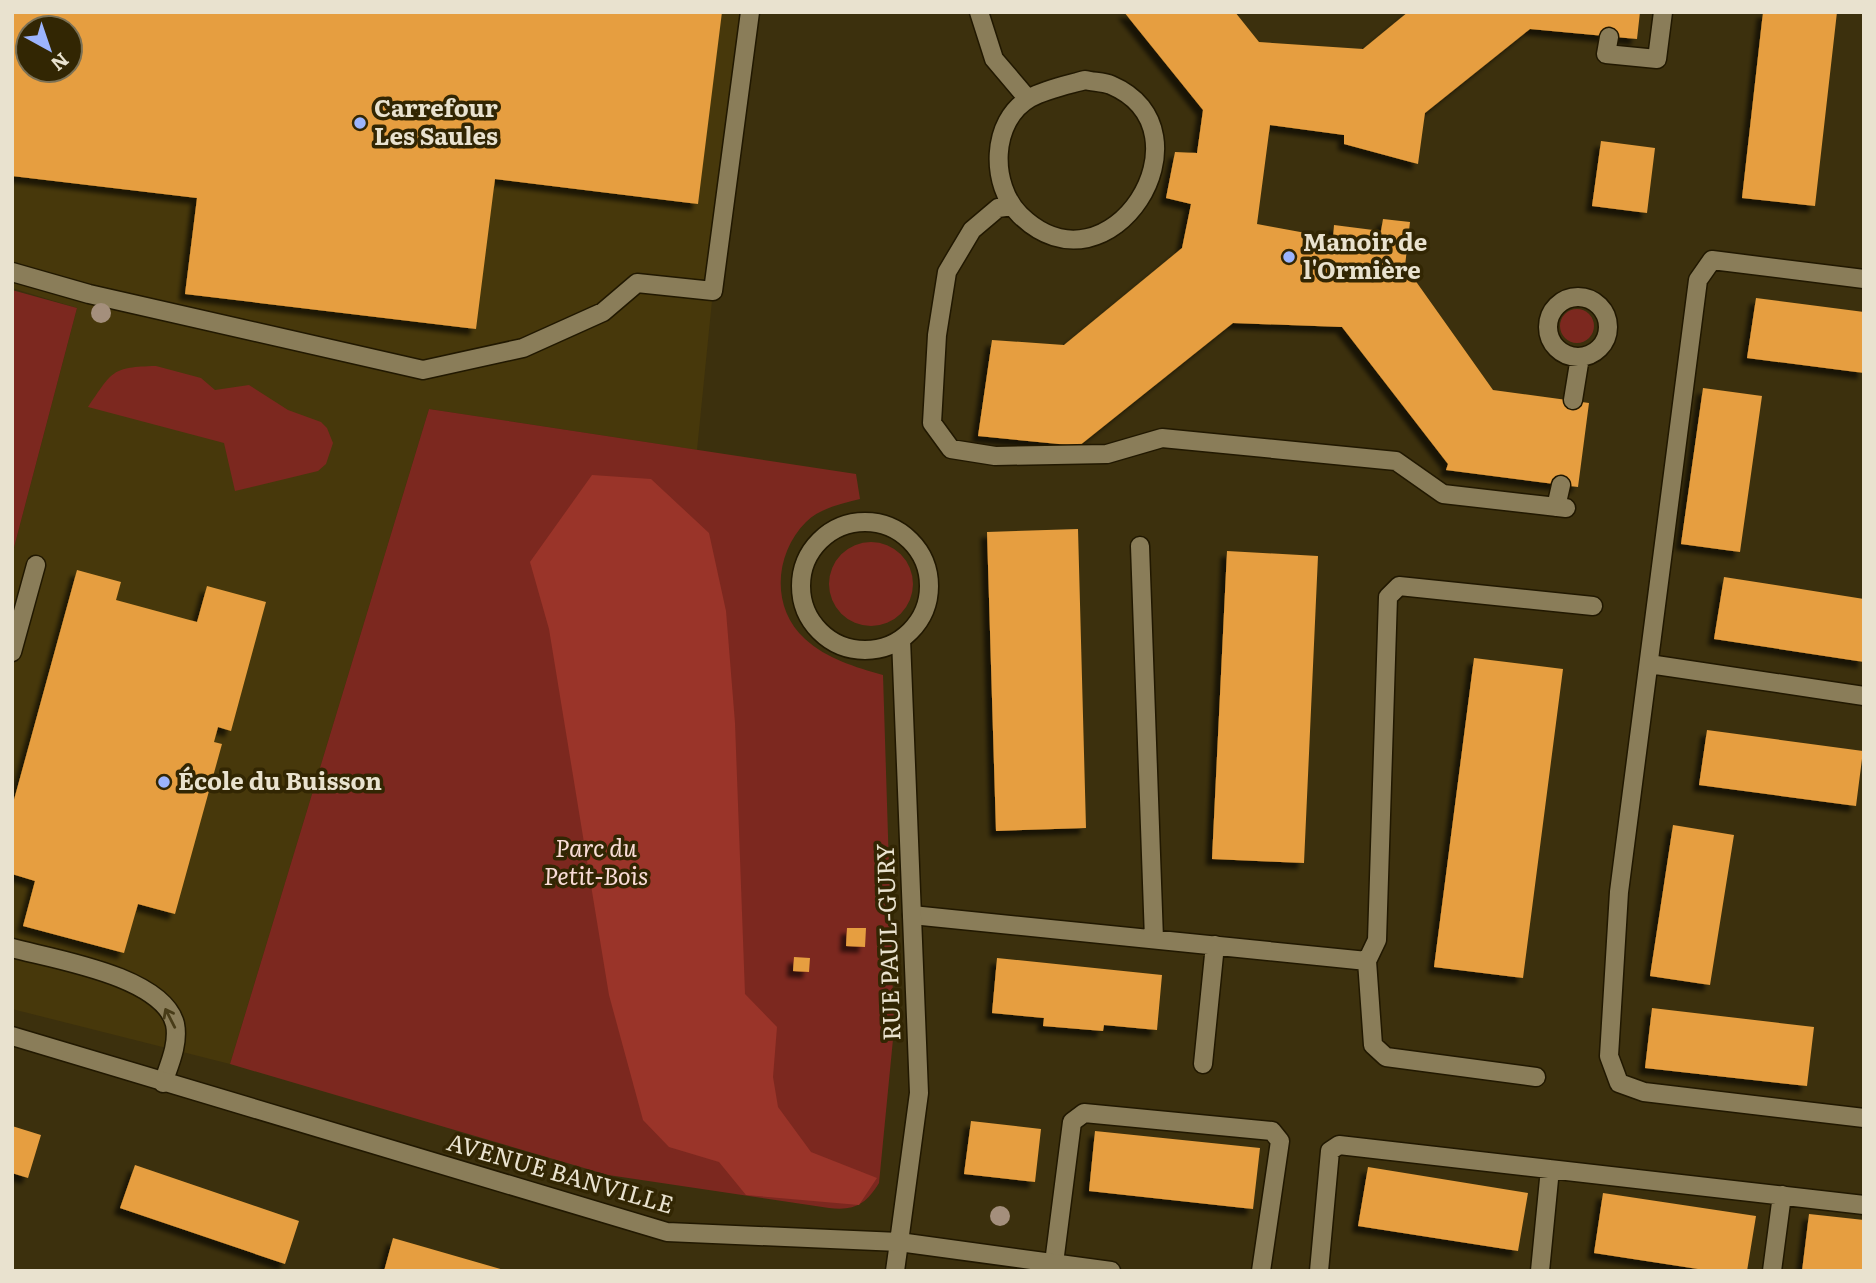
<svg xmlns="http://www.w3.org/2000/svg" width="1876" height="1283" font-family="Literata,serif">
<style>
.built{fill:#47380b;fill-rule:evenodd}
.green{fill:#7c281f}
.forest{fill:#9a3429}
.building{fill:#e69e3f;fill-rule:evenodd;filter:url(#shadow)}
.lines{fill:none;stroke-linecap:round;stroke-linejoin:round}
.lane-casing{stroke:#211801;stroke-width:21}
.street-casing{stroke:#211801;stroke-width:21}
.lane{stroke:#8a7d59;stroke-width:18}
.street{stroke:#8a7d59;stroke-width:18}
.tree{fill:#a48f7c}
.oneway{stroke:#483c18}
.poi-dot{fill:#9cb4fd;stroke:#322603;stroke-width:2.5}
.labels{text-anchor:middle;stroke-width:7;stroke-linejoin:round;paint-order:stroke}
.poi-label{font-size:24px;font-weight:bold;fill:#e9e2cf;stroke:#322603;text-anchor:start}
.park-label{font-size:24px;font-style:italic;fill:#f9dcd7;stroke:#322603}
.street-label{font-size:24px;fill:#e9e2cf;stroke:#322603}
</style>
<defs>
<filter id="shadow"><feDropShadow dx="-6" dy="6" stdDeviation="2" flood-color="#0009"/></filter>
</defs>
<rect width="100%" height="100%" fill="#3c300d"/>
<path class="built" d="M12,12H741L697,450L429,409L230,1064L12,1009V555L77,308L12,288ZM28,28H70V70H28Z"/>
<path class="green" d="M12,290L77,308L12,555Z
M1560 326a17 17 0 1 1 34 0a17 17 0 1 1-34 0Z
M156,366L201,378L215,390L249,385L288,410L321,422L327,428L333,443L326,464L318,471L235,491L224,443L88,407C113,371 111,367 156,366Z
M429,409L856,474L860,499C841,504 820,508 806,522C775,553 770,607 805,639C827,659 855,667 883,675L894,1029L879,1183C866,1204 855,1211 829,1208L608,1175L230,1064Z
M829 584a42 42 0 1 1 84 0a42 42 0 1 1-84 0Z"/>
<path class="forest" d="M592,475L651,479L709,533L726,611L735,723L745,994L777,1027L773,1077L778,1107L811,1152L877,1178L859,1205L746,1195L719,1162L669,1147L643,1120L609,995L549,629L530,562Z"/>
<path class="building" d="M12,12H722L698,204L495,179L476,329L185,294L197,198L12,176ZM28,28H70V70H28Z
M1124,12H1235L1259,42L1363,49L1408,12H1640L1637,39L1530,29L1425,113L1418,164L1344,144V135L1270,125L1257,224L1333,238L1334,225L1381,231L1383,219L1410,222L1405,266L1493,390L1589,403L1578,487L1446,470L1448,464L1342,327L1233,323L1079,446L978,436L992,340L1064,345L1182,248L1191,204L1166,198L1175,152L1197,153L1203,110Z
M1763,12H1837L1815,206L1742,198Z
M1601,141L1655,148L1647,213L1592,206Z
M1756,298L1864,312V373L1747,358Z
M1703,388L1762,396L1740,552L1681,544Z
M1078,529L1086,828L996,831L987,532Z
M1227,551L1318,556L1304,863L1212,859Z
M77,570L121,582L116,600L197,622L207,586L266,602L231,731L218,727L214,742L222,744L175,914L138,904L124,953L23,926L35,881L12,874V807Z
M1724,577L1864,599V662L1714,639Z
M1474,658L1563,669L1523,978L1434,967Z
M1707,730L1863,751L1856,806L1699,785Z
M1673,825L1734,835L1710,985L1650,976Z
M847,928H866L865,947L846,946Z
M794,957L810,958L809,972L793,971Z
M997,958L1162,975L1157,1030L1104,1025L1103,1031L1043,1026L1044,1018L992,1013Z
M1652,1008L1814,1027L1807,1086L1645,1068Z
M971,1121L1041,1129L1035,1182L964,1174Z
M12,1126L41,1135L28,1178L12,1173Z
M1095,1131L1260,1148L1253,1209L1089,1191Z
M135,1165L299,1221L285,1264L120,1208Z
M1368,1167L1528,1193L1518,1251L1358,1226Z
M1603,1193L1756,1216L1747,1271H1711L1594,1253Z
M1809,1214L1864,1220V1271H1802Z
M393,1238L504,1270L503,1271H384Z"/>
<g class="lines">
<g class="lane-casing">
<path id="lane" d="M979,12L994,59L1028,99
M1609,37L1606,54L1657,59L1663,12
M1085,80C1093,82 1104,82 1111,85C1217,130 1110,303 1020,215C990,185 990,121 1030,98C1046,89 1067,85 1085,80Z
M1012,206L998,208L972,230L947,272L937,335L932,423L951,449L995,456L1107,454L1162,438L1396,461L1443,494L1566,508
M12,272L89,294L423,370L523,348L603,312L637,283L713,291L750,12
M1864,279L1712,260L1698,280L1619,892L1609,1056L1619,1083L1644,1092L1864,1118
M1548 327a30 30 0 1 1 60 0a30 30 0 1 1-60 0Z
M1573,400L1580,357
M1556,507L1561,485
M1140,546L1154,939
M12,652L36,565
M1649,664L1864,696
M912,915L1367,961L1373,1045L1386,1057L1536,1077
M12,948C53,959 163,976 175,1024C179,1044 169,1065 163,1083
M1367,961L1377,940L1388,597L1399,586L1593,606
M1203,1064L1215,945
M1054,1263L1072,1122L1084,1113L1272,1131L1280,1141L1261,1271
M895,1271L899,1242
M1319,1271L1330,1151L1339,1145L1864,1205
M1540,1271L1550,1169
M1772,1271L1782,1195"/>
</g>
<g class="street-casing">
<path id="street" d="M801 586a64 64 0 1 1 128 0a64 64 0 1 1-128 0Z
M12,1036L667,1232L899,1242L1111,1271
M899,1242L919,1093L901,639"/>
</g>
<use href="#lane" class="lane"/>
<use href="#street" class="street"/>
</g>
<g class="tree">
<circle cx="101" cy="313" r="10"/>
<circle cx="1000" cy="1216" r="10"/>
</g>
<defs><path id="oneway-shaft" d="M-6 0H5M1.5-3L5.5 0L1.5 3" fill="none" stroke-width="1.6" stroke-linecap="round" stroke-linejoin="round" transform="scale(1.75)"/></defs>
<use class="oneway" href="#oneway-shaft" transform="translate(170 1018) rotate(-117)"/>
<g class="poi-dot">
<circle cx="360" cy="123" r="7"/>
<circle cx="1289" cy="257" r="7"/>
<circle cx="164" cy="782" r="7"/>
</g>
<g class="labels">
<g class="poi-label">
<text x="374" y="117">Carrefour<tspan x="374" dy="28">Les Saules</tspan></text>
<text x="1303" y="251">Manoir de<tspan x="1303" dy="28">l'Ormière</tspan></text>
<text x="178" y="790">École du Buisson</text>
</g>
<g class="park-label">
<text x="596" y="857">Parc du<tspan x="596" dy="28">Petit-Bois</tspan></text>
</g>
<g class="street-label">
<text transform="translate(889 942) rotate(-92)" y="8">RUE PAUL-GURY</text>
<text transform="translate(560 1174) rotate(16)" y="8">AVENUE BANVILLE</text>
</g>
</g>
<rect width="1876" height="1283" fill="none" stroke="#e9e2cf" stroke-width="28"/>
<g transform="translate(49 49) rotate(140)"><circle r="33" fill="#322603" stroke="#7b7155" stroke-width="2"/>
<path d="M0-5L12 26L0 18L-12 26Z" fill="#9cb4fd"/>
<text y="-10" font-size="19" font-weight="bold" text-anchor="middle" fill="#e9e2cf">N</text>
</g>
</svg>
